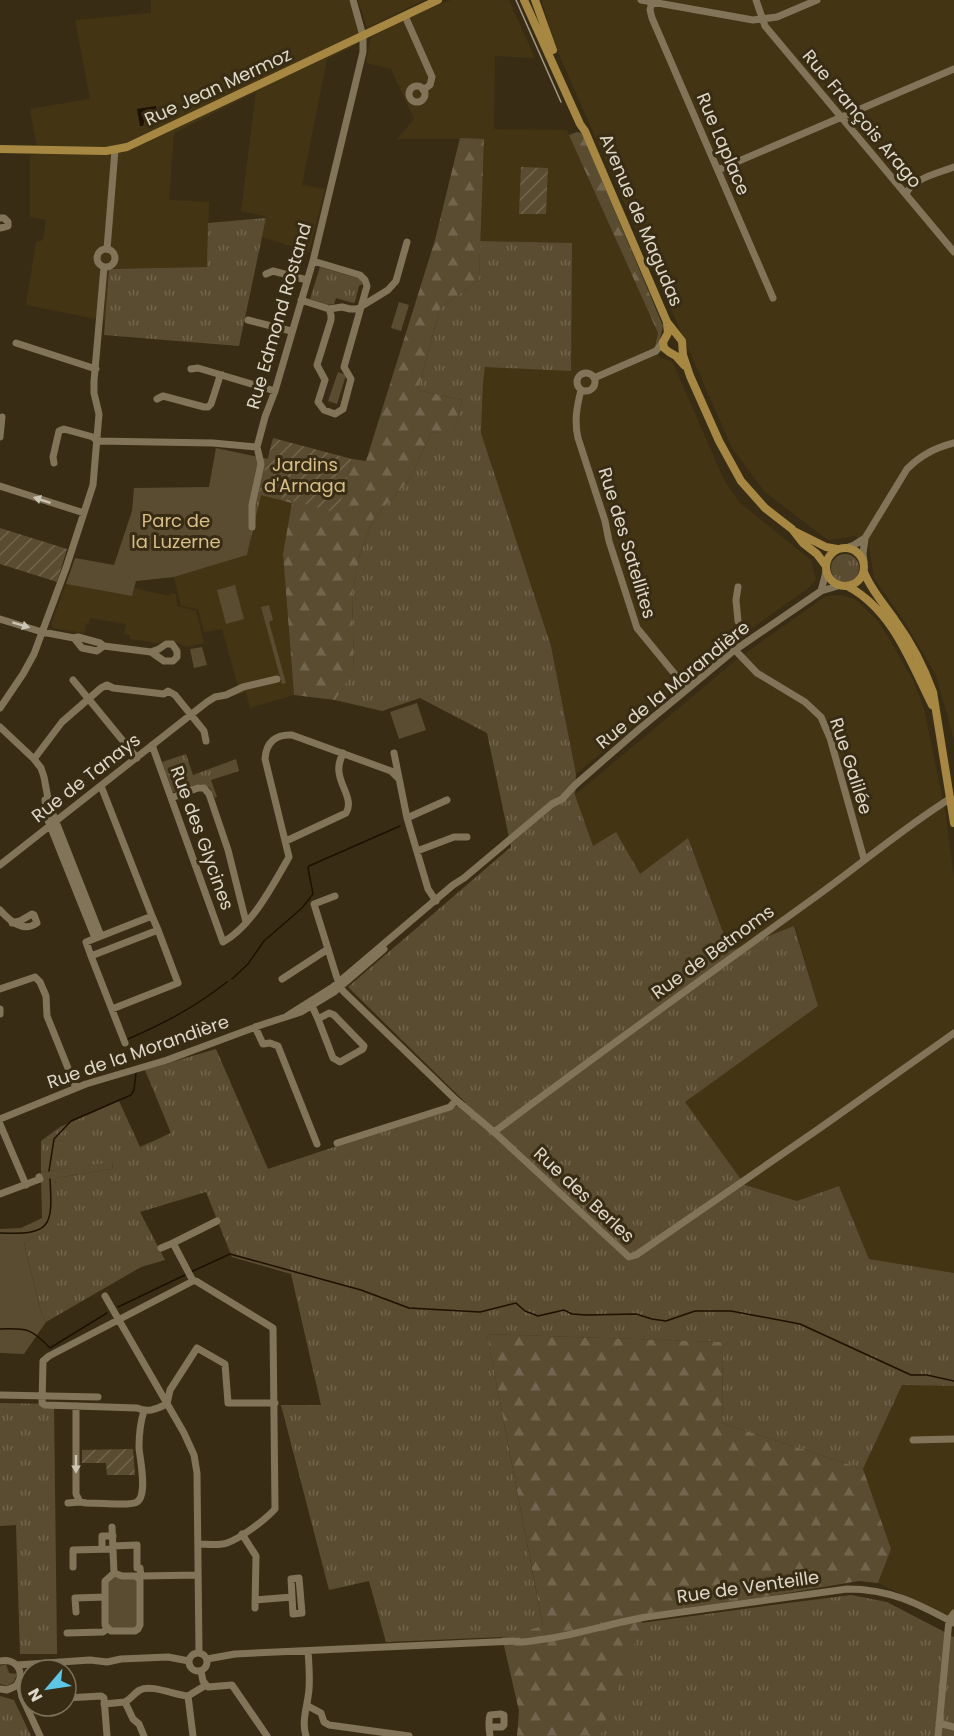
<svg xmlns="http://www.w3.org/2000/svg" width="954" height="1736" font-family="Poppins,sans-serif">
<style>
.built{fill:#433414}
.grass{fill:url(#grass-tufts)}
.forest{fill:url(#forest-firs)}
.park{fill:#5a4c31}
.garden{fill:url(#garden-furrows)}
.water{fill:#1d1100}
.lines{fill:none;stroke-linecap:round;stroke-linejoin:round}
.stream{stroke:#1d1100;stroke-width:1.5}
.minor{stroke:#817459;stroke-width:7}
.major{stroke:#a78842;stroke-width:8}
.tram{stroke:#a29987;stroke-width:1.5}
.oneway{fill:#ccc4b3}
.labels{text-anchor:middle;stroke-width:6;stroke-linejoin:round;paint-order:stroke}
.street-label{font-size:18px;fill:#dfd8c9;stroke:#382d14}
.park-label{font-size:18px;fill:#d8be87;stroke:#382d14}
</style>
<defs>
<pattern id="grass-tufts" width="24" height="20" patternUnits="userSpaceOnUse" patternTransform="scale(1.5)"><rect width="24" height="20" fill="#5a4c31"/><path d="M3 7l-1-3M5 7V3M7 7l1-3M15 17l-1-3M17 17v-4M19 17l1-3" fill="none" stroke="#71654e"/></pattern>
<pattern id="forest-firs" width="22" height="20" patternUnits="userSpaceOnUse" patternTransform="scale(1.5)"><rect width="22" height="20" fill="#5a4c31"/><path d="M5 1l3.5 6h-7zM16 11l3.5 6h-7z" fill="#71654e"/></pattern>
<pattern id="garden-furrows" width="10" height="10" patternUnits="userSpaceOnUse" patternTransform="scale(1.5)"><rect width="10" height="10" fill="#5a4c31"/><path d="M-1 1l2-2M0 10L10 0M9 11l2-2" fill="none" stroke="#71654e"/></pattern>
</defs>
<rect width="100%" height="100%" fill="#382d14"/>
<path class="built" d="M151,0H349L358,32L357,44L327,59L302,185L325,189L309,252L262,237L267,217L241,211L256,92L174,133L169,200L209,202L208,267L109,269L106,321L26,305L36,242L43,240L46,220L30,217V155L38,154L30,109L90,99L75,20L151,13Z
M358,0H424L367,28Z
M451,0H509L535,58L495,56L494,129L567,130L658,333L654,345L660,358L672,361L724,480L740,503L811,560L816,579L810,587L727,646L576,774L551,646L481,433L483,383L485,367L571,243L480,241L484,139H397L414,119L391,69L366,63L371,37L425,10Z
M543,0H954V740L936,675L904,621L874,578L869,547L855,536L828,540L765,492L732,448L557,50L542,2Z
M259,492L294,501L283,554L294,695L250,708L246,692L228,698L226,693L238,686L222,629L204,632L198,609L181,606L174,577L247,555Z
M66,584L132,596L134,588L169,596L170,593L176,594L177,606L196,611L204,643L188,647L172,641L166,640L158,643L130,639V635L124,634L126,624L90,618L89,624L83,623L86,625L84,633L53,628L51,624Z
M841,595L855,599L877,620L887,635L914,682L924,709L946,815L954,879V1273L869,1259L839,1186L797,1201L745,1185L684,1102L818,1006L795,926L730,951L688,839L640,875L593,847L575,795L736,660L826,596Z
M902,1385L954,1386V1619L878,1583L891,1549L863,1469Z"/>
<path class="grass" d="M266,218L239,346L104,335L109,269L207,267L208,223Z
M480,241L572,243L571,371L485,367L483,383L481,433L551,646L576,774L575,795L593,846L616,832L640,874L688,838L730,951L794,926L818,1006L685,1102L745,1185L797,1201L839,1186L869,1259L954,1273V1386L902,1385L863,1469L722,1423L723,1342L487,1334L543,1627L502,1637L386,1642L369,1581L329,1590L281,1405H321L291,1274L232,1257L206,1192L140,1212L165,1260L141,1267L46,1322L41,1312L24,1243L59,1222L55,1178L112,1169L113,1163L41,1172V1141L60,1127L119,1101L140,1147L171,1133L145,1070L216,1049L268,1169L466,1103L348,987L511,847L487,733L420,698L382,711L335,700L354,670L352,595L360,554L374,518L410,479L431,433L455,431L462,400L418,390L440,308L479,280Z
M320,267L361,279L364,283L359,286L355,302L353,303L336,298L334,304L327,305L310,299Z
M831 568a14 14 0 1 1 28 0a14 14 0 1 1-28 0Z
M186,754L193,775L236,759L239,771L211,780L217,797L215,798L210,788L201,784L173,792L162,762Z
M0,1403L54,1404L57,1654H20L16,1525L0,1526Z
M851,1595L887,1602L954,1637V1736H600L641,1623L765,1606Z
M6,1664L9,1673L17,1674L14,1682L6,1686L0,1684V1666Z
M0,1696L14,1700L31,1736H0Z"/>
<path class="forest" d="M577,132L582,133L663,326L659,343L655,346L658,333L569,135Z
M460,138L484,139L479,280L440,308L418,390L462,400L455,432L431,433L410,479L374,518L360,554L352,595L354,671L335,700L294,695L283,554L292,503L261,495L247,555L259,492L338,512L352,459L366,461L435,240Z
M487,1334L723,1342L722,1423L863,1469L891,1549L878,1583L859,1581L764,1597L643,1614L641,1626L600,1736H517L519,1711L502,1637L543,1626Z"/>
<path class="park" d="M399,302L409,305L401,331L391,328Z
M338,372L346,375L337,404L328,401Z
M216,448L268,459L259,492L247,555L174,577L136,581L132,596L66,584L75,558L114,565L132,511L134,488L209,487Z
M235,585L244,619L226,624L217,590Z
M269,605L273,620L269,622L286,683L282,684L261,607Z
M202,647L207,665L194,668L190,649Z
M417,703L426,730L399,739L390,712Z
M113,1162L112,1169L55,1178L60,1222L24,1243L41,1312L46,1322L24,1354L0,1353V1229L21,1228L42,1218L41,1172Z
M112,1577L133,1578L137,1581V1628L111,1629L108,1624L107,1582Z"/>
<path class="garden" d="M521,167L548,168L546,214H519Z
M273,438L352,459L338,513L259,492Z
M0,528L67,549L57,582L0,564Z
M133,1449L135,1475H107L106,1463H82V1450Z"/>
<path class="water" d="M156,106L158,116L145,119L143,126H140L137,109Z"/>
<g class="lines">
<path class="stream" d="M232,979L248,964L264,941L302,908L313,894L308,868L309,866L400,826
M128,1039C165,1023 195,1007 227,982
M49,1171L54,1139L71,1121L131,1095L134,1090L136,1073
M0,1233C51,1235 53,1227 50,1179
M191,1272L230,1254L361,1290L409,1308L480,1312L516,1303L525,1311L538,1316L564,1310L572,1314L587,1315L636,1314L652,1319L666,1321L695,1311H731L800,1324L911,1375H927L954,1381
M118,1307L185,1275
M0,1329C27,1328 31,1328 50,1348L107,1313"/>
<path class="minor" d="M641,0L753,20L777,17L817,0
M756,0L765,26L954,252
M652,2L650,10L652,18L773,298
M405,16L432,77L430,85L423,90
M409 94a8 8 0 1 1 16 0a8 8 0 1 1-16 0Z
M718,170L954,69
M906,194C913,178 939,173 954,167
M0,218H4L8,222V226L0,228
M97 258a9 9 0 1 1 18 0a9 9 0 1 1-18 0Z
M107,249L115,150
M313,261L360,275L365,280L367,286L344,367L351,379L343,409L335,414L324,410L318,402L325,380L317,365L331,320V315L329,309
M266,274L273,271L307,280
M301,300L329,309L342,307L350,309H357L388,290L396,281L407,242
M248,320L291,331
M16,343L96,369
M191,369L198,368L275,391
M577 382a9 9 0 1 1 18 0a9 9 0 1 1-18 0Z
M594,378L656,351L663,342
M581,390C577,406 574,421 578,438L605,521L609,541L637,628L687,689
M157,399L163,396L204,407H208L211,404L220,376L222,375
M0,437L2,417
M97,441L213,443L257,447L265,417L275,391L313,261L363,52V36L353,0
M54,463L53,457L59,431L64,429L93,437L97,441
M0,486L84,513
M252,527V505L261,464L257,447
M846,548L854,545L865,538
M864,562L863,554L865,538L907,469C921,455 935,448 954,443
M821,591L826,572
M0,619L42,632L74,638L78,637L100,643L104,646L151,652
M738,621L736,600L738,587
M74,638L82,648L97,651L104,646
M166,644H172L177,651V657L173,661H164L151,652L159,649Z
M735,650L757,673L805,702L821,717L830,738L864,859
M73,680L137,758
M0,708L23,674L34,654L66,568L93,485L99,414L94,393V381L104,267
M0,727L34,759L41,768L44,777L49,804L101,936
M152,745L223,942C252,926 273,885 289,857L265,759C266,742 276,734 292,735L391,771L399,779
M394,753L407,818L428,889L436,901
M34,759L62,722L101,688L107,685L113,688L164,694L168,691L175,695L204,731L206,741
M101,786L152,916
M171,798L198,788H204L209,794L228,850L246,922
M45,800L47,818L95,938
M407,818L447,800
M286,841L346,813C354,800 340,786 339,772C338,765 340,760 343,753
M417,851L454,837H467
M0,865L207,702L215,697L226,695L243,687L277,679
M335,896L314,904L337,978L343,991L456,1100L494,1132L629,1257L636,1255L820,1128L954,1033
M0,910C10,921 23,933 37,923L34,915L32,914L20,921L12,923
M152,916L158,930L91,956L86,942Z
M91,956L125,1043
M282,979L328,949
M0,989L35,977L40,982L46,996L47,1016L76,1088
M312,1006L318,1019L333,1058L340,1062L363,1049L364,1046L334,1015L329,1013L318,1019
M0,1009V1014
M112,1009L178,983L158,930
M287,1016L333,987L453,885L464,878L552,804L562,799L575,785L638,730L732,652L821,591L838,586
M255,1027L263,1044L270,1043L278,1046L317,1144
M0,1119L86,1084L167,1060L261,1025L301,1012L334,992L384,949
M0,1124L26,1185
M494,1132C600,1053 707,975 814,898C860,865 903,828 951,798
M337,1143L450,1107L456,1100
M0,1194L40,1179L39,1177
M161,1248L173,1243
M193,1281L173,1243L217,1221
M105,1296L184,1433L194,1455L197,1473L199,1653
M0,1395L98,1397
M76,1406V1494L80,1502L86,1503C94,1503 132,1506 137,1502C148,1495 140,1459 139,1448C139,1435 140,1423 144,1411
M913,1440L954,1439
M68,1503L80,1502
M112,1527L114,1573
M242,1534L256,1556L255,1608
M198,1544C207,1544 219,1546 227,1543C241,1538 265,1520 275,1509L273,1328L196,1281H193L49,1356L43,1361L42,1403L45,1405L137,1408C149,1413 156,1409 167,1404L170,1390L197,1348L225,1364L228,1403H275
M113,1546L137,1545V1568H140L141,1576
M102,1549V1536H113
M73,1567V1550L113,1549
M114,1573L122,1576H136L140,1580V1625L138,1629L135,1631H111L105,1625V1581Z
M139,1578L141,1576L198,1575
M255,1600L292,1597L293,1614L302,1613L299,1578L291,1579L292,1597
M76,1612L75,1598L105,1597
M67,1633L103,1632L107,1629
M189 1662a9 9 0 1 1 18 0a9 9 0 1 1-18 0Z
M207,1659L235,1654L513,1641C525,1644 534,1640 545,1639C579,1634 612,1623 646,1617L847,1589C890,1589 917,1603 954,1623
M0,1661C17,1658 26,1673 16,1686L7,1690L0,1689
M17,1665L90,1660L107,1662L121,1659L168,1657L189,1661
M201,1671L203,1681L208,1687L232,1685L267,1736
M19,1682L22,1697L40,1736
M188,1696L193,1736
M66,1698L101,1696L104,1698L107,1736
M104,1704L125,1702
M308,1706L321,1713L324,1722L329,1725L409,1736
M939,1723L954,1727
M489,1727H502L504,1725V1715L501,1714L490,1715C488,1721 489,1729 490,1736
M144,1736L139,1724L133,1719L125,1702C131,1699 134,1693 140,1690C151,1684 175,1695 188,1696L206,1685
M306,1736C301,1720 308,1705 309,1689C310,1677 309,1664 308,1651
M938,1736L949,1620L954,1613"/>
<path class="major" d="M524,0L580,124L585,131L667,322L682,341L683,355L690,376L719,441L741,481L765,508L792,529L803,543L817,554L826,566
M535,0L553,50
M0,149L106,151L127,147L438,0
M667,323L668,333L663,342L664,348L669,352L676,356L684,365
M794,531L826,547L837,549
M826 567a19 19 0 1 1 38 0a19 19 0 1 1-38 0Z
M864,572C871,590 884,604 895,620C911,642 924,667 933,692L954,823
M849,587C893,611 911,663 932,705"/>
<path class="tram" d="M516,0L561,102"/>
</g>
<defs><path id="oneway-solid" d="M-6-.8H1V-3.2L6.5 0L1 3.2V.8H-6Z" transform="scale(1.5)"/></defs>
<g class="oneway">
<use href="#oneway-solid" transform="translate(42 500) rotate(-162)"/>
<use href="#oneway-solid" transform="translate(21 625) rotate(17)"/>
<use href="#oneway-solid" transform="translate(76 1464) rotate(90)"/>
</g>
<g class="labels">
<g class="street-label">
<text transform="translate(218 87) rotate(-25)" y="6">Rue Jean Mermoz</text>
<text transform="translate(862 119) rotate(50)" y="6">Rue François Arago</text>
<text transform="translate(723 144) rotate(67)" y="6">Rue Laplace</text>
<text transform="translate(641 220) rotate(67)" y="6">Avenue de Magudas</text>
<text transform="translate(279 316) rotate(-74)" y="6">Rue Edmond Rostand</text>
<text transform="translate(627 543) rotate(73)" y="6">Rue des Satellites</text>
<text transform="translate(673 685) rotate(-39)" y="6">Rue de la Morandière</text>
<text transform="translate(851 766) rotate(72)" y="6">Rue Galilée</text>
<text transform="translate(86 778) rotate(-38)" y="6">Rue de Tanays</text>
<text transform="translate(202 838) rotate(70)" y="6">Rue des Glycines</text>
<text transform="translate(713 952) rotate(-36)" y="6">Rue de Betnoms</text>
<text transform="translate(138 1052) rotate(-19)" y="6">Rue de la Morandière</text>
<text transform="translate(584 1195) rotate(43)" y="6">Rue des Berles</text>
<text transform="translate(748 1587) rotate(-8)" y="6">Rue de Venteille</text>
</g>
<g class="park-label">
<text x="305" y="471">Jardins<tspan x="305" dy="21">d'Arnaga</tspan></text>
<text x="176" y="527">Parc de<tspan x="176" dy="21">la Luzerne</tspan></text>
</g>
</g>
<g transform="translate(48 1688) rotate(241)"><circle r="28" fill="#382d14" stroke="#7b715c" stroke-width="1.5"/>
<path d="M0-4.5L10 22L0 15L-10 22Z" fill="#5cc7e7"/>
<text y="-9" font-size="16" font-weight="bold" text-anchor="middle" fill="#dfd8c9">N</text>
</g>
</svg>
